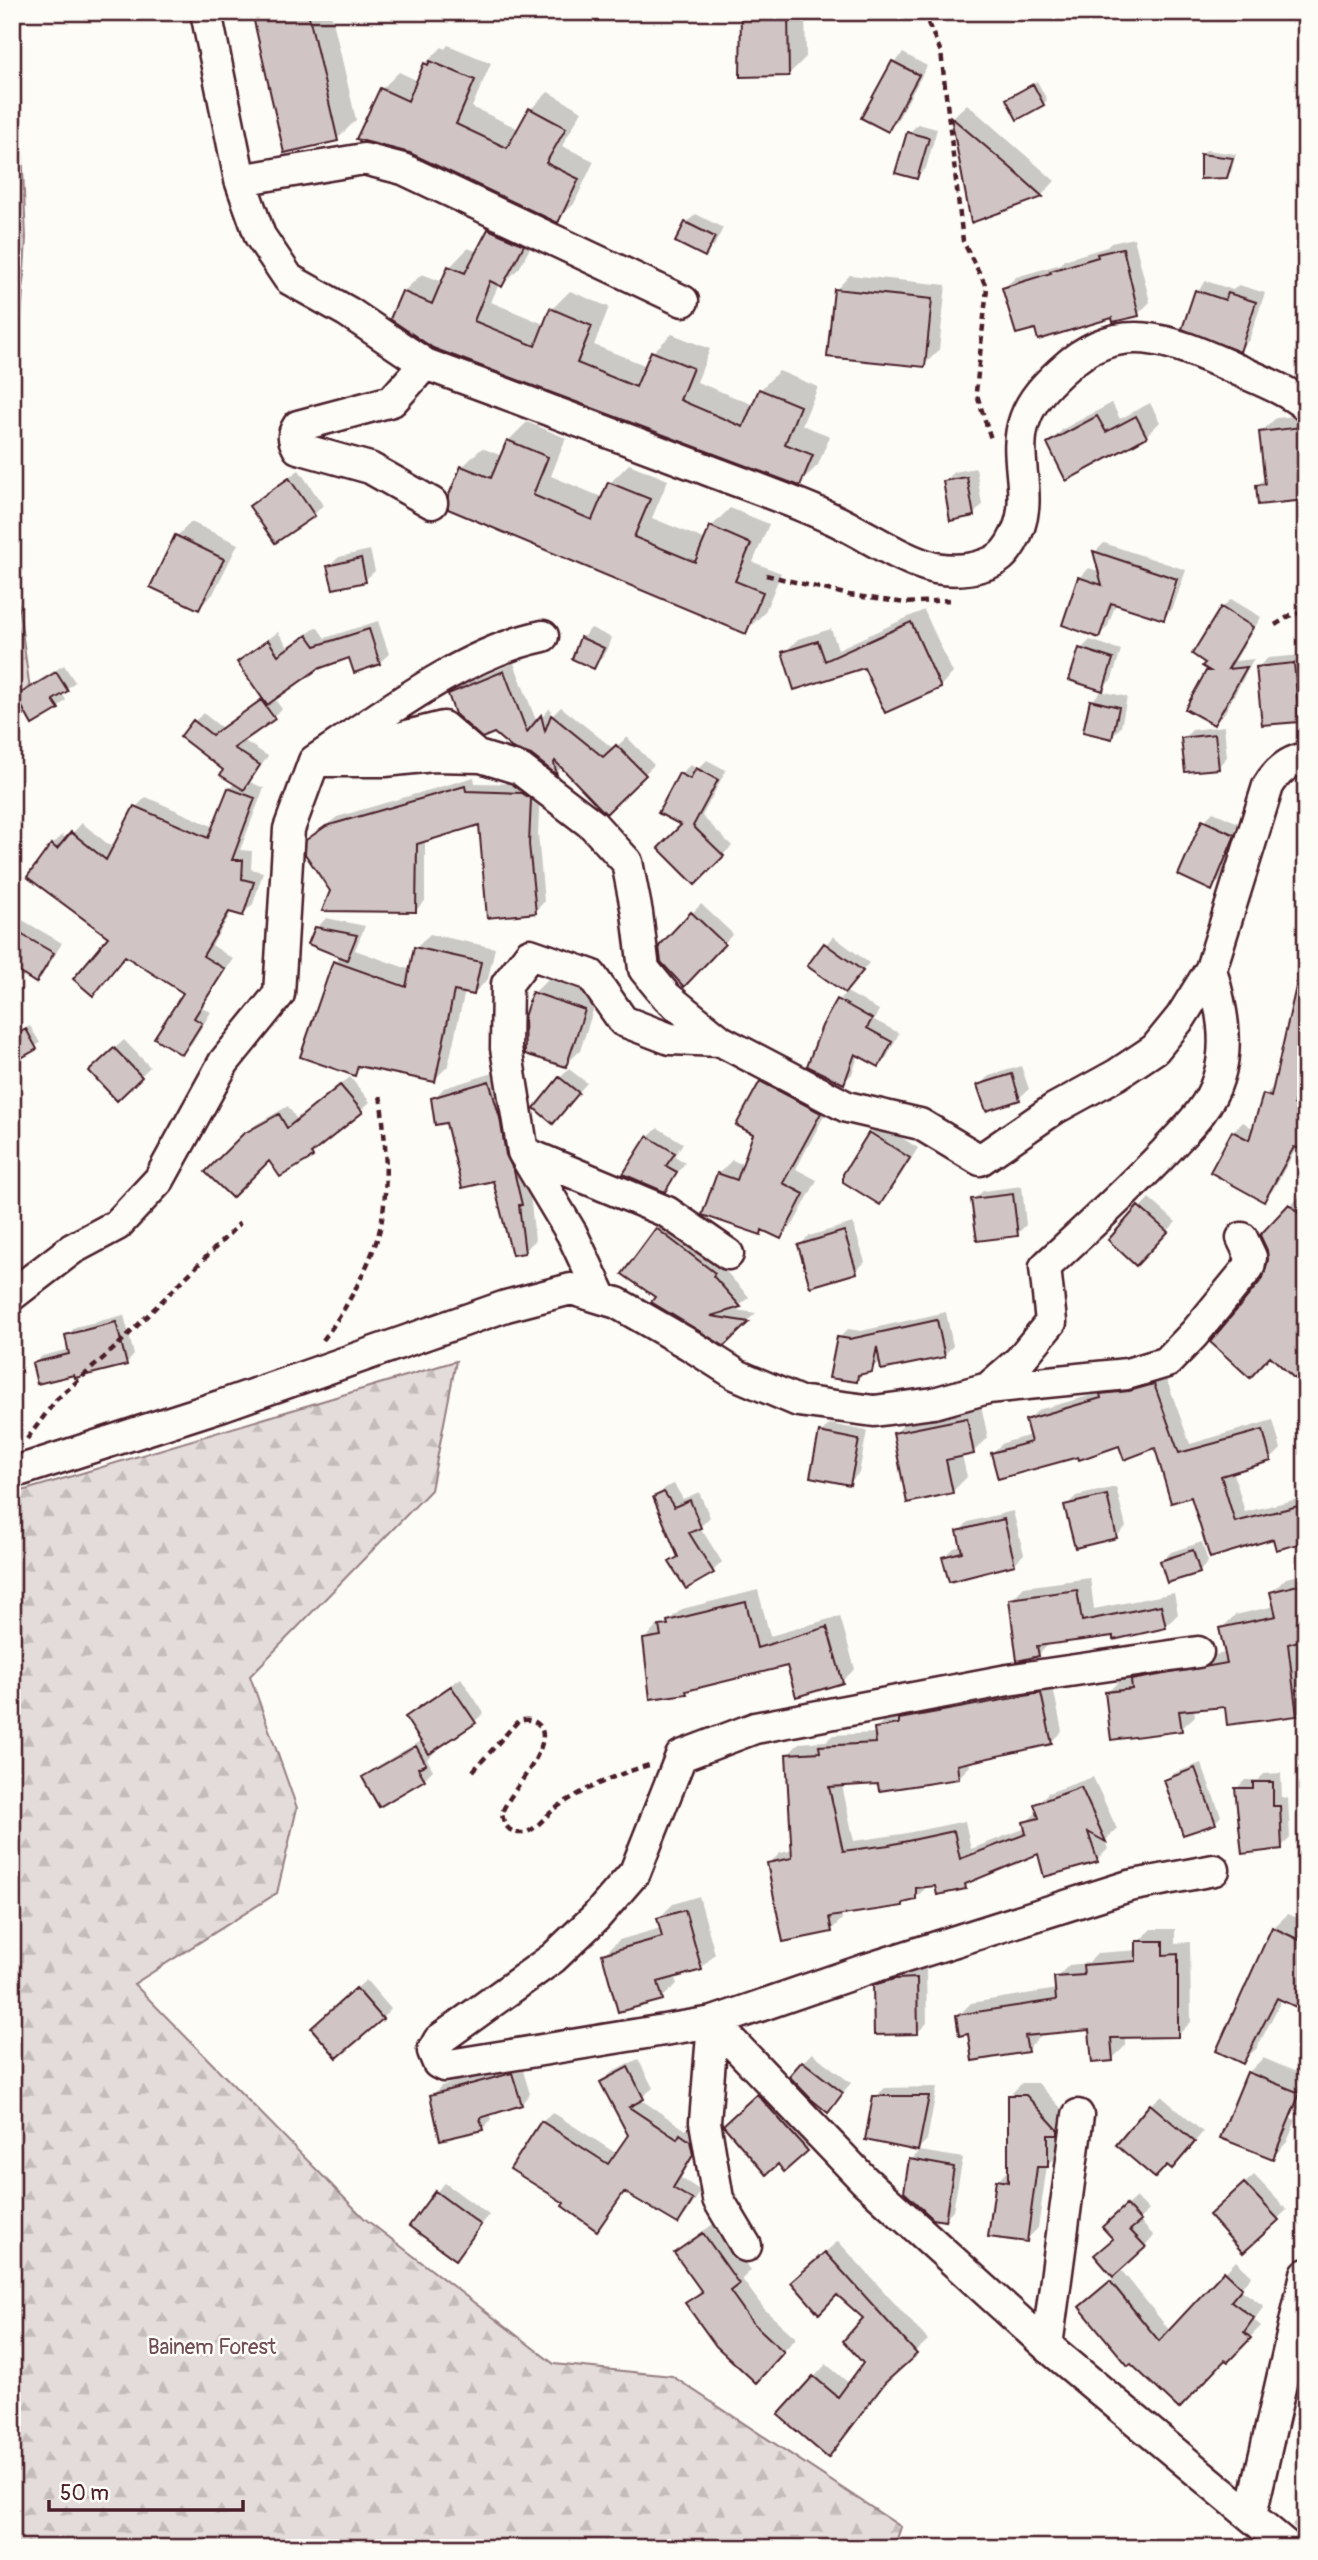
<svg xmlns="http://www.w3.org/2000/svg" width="1318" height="2560" font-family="Pangolin,sans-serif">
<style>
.forest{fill:url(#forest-firs);stroke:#967e82;stroke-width:2}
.shadow{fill:#0003}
.building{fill:#d0c5c4;stroke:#4a1f2b;stroke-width:2}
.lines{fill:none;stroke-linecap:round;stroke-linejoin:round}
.street-casing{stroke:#4a1f2b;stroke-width:35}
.path{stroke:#4a1f2b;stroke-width:4.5;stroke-dasharray:7 5;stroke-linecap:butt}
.street{stroke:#fdfcf7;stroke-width:30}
.labels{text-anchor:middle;stroke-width:5;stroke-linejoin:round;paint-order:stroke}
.park-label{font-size:21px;fill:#704e57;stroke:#fdfcf7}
</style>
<defs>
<pattern id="forest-firs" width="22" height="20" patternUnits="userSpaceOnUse" patternTransform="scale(1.75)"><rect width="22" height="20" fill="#e3dcda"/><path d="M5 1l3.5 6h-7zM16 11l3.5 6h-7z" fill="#c4bcbb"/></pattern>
</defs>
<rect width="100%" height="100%" fill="#fdfcf7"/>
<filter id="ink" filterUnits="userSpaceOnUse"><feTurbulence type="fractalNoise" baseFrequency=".0143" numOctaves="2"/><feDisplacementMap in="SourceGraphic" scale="14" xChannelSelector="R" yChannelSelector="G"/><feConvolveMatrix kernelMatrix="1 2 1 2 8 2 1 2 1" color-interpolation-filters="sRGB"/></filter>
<g filter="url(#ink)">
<path class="forest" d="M12,12H16L26,238L12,471Z
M12,557L32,705L12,730Z
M456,1361L431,1490L250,1676L297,1808L277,1893L134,1984L364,2218L554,2364L672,2376L901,2527L894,2548H12V1494Z"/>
<path class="shadow" d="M254,12H331L356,120L337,139Z
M742,12H805L806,57L789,74Z
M448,45L491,63L472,107L519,129L531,109L548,92L582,111L562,146L594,161L574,204L557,220L411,151L358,138L382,89L399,72L418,81L425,64L442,47L445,49Z
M903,53L927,66L897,121L887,130L894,62Z
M1037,81L1047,100L1043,104L1008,99Z
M967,104L1055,181L1042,195L972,220L953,117Z
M918,124L937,129L926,168L917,177L909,133Z
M1206,150L1236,154L1231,172L1226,176L1202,154Z
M508,211L541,227L520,267L502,285L499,284L491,302L546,325L552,309L570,291L609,307L594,345L647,366L653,352L672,334L710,349L697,382L754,405L760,390L779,371L818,387L802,425L830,436L818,465L799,484L403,292L422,274L443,282L450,267L468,248L478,252L490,230Z
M696,214L723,228L714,246L704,255L686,223Z
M1134,238L1150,302L1138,314L1036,326L1004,288L1016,277L1061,264L1064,260L1107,247L1111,243Z
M850,275L946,285L939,350L924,365L836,290Z
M1206,281L1233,290L1239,285L1265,293L1249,340L1240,350L1197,291Z
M1112,403L1120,419L1150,403L1160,422L1146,436L1049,443L1063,429Z
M1306,415V498L1257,486L1266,477L1261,432L1276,418Z
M527,422L566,438L551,476L604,498L610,483L629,464L668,480L652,518L706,540L711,527L730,508L769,524L753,562L781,573L765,612L745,632L462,467L482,448L502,456L508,441Z
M976,468L982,505L973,515L945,482L954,472Z
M299,470L323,505L314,515L251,506L261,497Z
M191,522L238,544L213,594L199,608L177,536Z
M1104,543L1186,570L1173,608L1164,618L1116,603L1108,626L1099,636L1080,578L1089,568L1101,572L1095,552Z
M370,550L375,571L365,580L329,566L339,557Z
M1231,599L1261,617L1235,661L1254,659L1224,714L1214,723L1207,672L1210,669L1222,608Z
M924,610L953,673L940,686L865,666L795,688L784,653L798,639L831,629L838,649Z
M378,621L389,654L379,663L350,656L318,667L274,698L282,709L243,740L268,756L250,782L264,788L240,850L252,851L251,869L263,872L253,904L243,914L232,911L212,945L233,959L202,1007L211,1012L192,1043L182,1053L185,992L110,936L52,845L62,835L67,839L82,823L114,849L136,807L146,797L214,827L229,789L235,783L194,722L203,713L222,728L263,697L239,662L278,632L288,647L317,627L325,638Z
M591,628L612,638L603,657L593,666L574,658L582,638Z
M1090,640L1121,650L1112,679L1102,689L1081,649Z
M1303,655L1306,712L1298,720L1258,667L1268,658Z
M514,663L537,723L550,708L552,716L561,707L614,749L627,737L654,765L606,811L563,766L557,773L450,695L459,685Z
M64,665L75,682L62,693L66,700L58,708L18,696L26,688Z
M1101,691L1127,697L1121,727L1111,737L1092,701Z
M1224,726L1227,757L1218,767L1183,739L1192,730Z
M707,760L726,770L702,816L732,846L695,882L684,824L681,774L690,765L698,769Z
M474,777L475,783L532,784L540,790L538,833L544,902L535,911L480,823L425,840V901L416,910L308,840L337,817Z
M1213,812L1243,825L1221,879L1212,889L1204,821Z
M701,904L733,934L684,985L661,946Z
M12,914L62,943L45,971L35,981L12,966Z
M326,918L365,926L355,950L411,970L416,948L430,934L495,948L488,979L474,993L465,991L448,1066L434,1080L363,1065L354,1074L335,962L342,956L317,928Z
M833,936L869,963L845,991L879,1010L874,1020L899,1033L887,1057L878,1065L859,1054L852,1074L844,1082L839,1000L846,992L809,966Z
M548,979L598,995L580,1051L565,1065L534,993Z
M1306,990V1081L1303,1095L1306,1096V1144L1297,1147L1273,1190L1264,1199L1212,1171L1233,1132L1243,1122L1254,1129L1265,1095L1274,1086Z
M30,1026L40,1043L12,1061V1036Z
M124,1040L150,1067L117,1099L100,1062Z
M1021,1066L1029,1089L1019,1098L979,1085L989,1076Z
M775,1068L833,1099L796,1169L817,1180L794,1223L781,1237L764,1229L760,1233L718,1174L732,1160L744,1165L755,1134L761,1082Z
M569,1069L587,1083L553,1122L560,1078Z
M500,1071L533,1192L530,1194L535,1240L524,1251L494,1179L447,1121L433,1099L444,1088Z
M350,1077L370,1102L319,1145L320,1147L312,1156L270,1158L208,1172L255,1125L288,1106L297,1120Z
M880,1124L918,1148L889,1194L880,1203L871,1133Z
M658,1128L683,1143L675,1156L685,1163L664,1190L648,1137Z
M1022,1186L1026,1225L1017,1234L973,1200L983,1191Z
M1302,1194L1306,1198V1365L1264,1278L1270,1260L1269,1249L1262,1235Z
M1149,1198L1176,1222L1146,1255L1110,1240Z
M666,1220L721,1266L749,1297L740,1305L729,1309L756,1313L723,1343L657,1297V1230Z
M853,1223L865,1262L856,1271L800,1245L809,1236Z
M946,1312L953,1346L944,1355L881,1361L856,1380L839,1338L848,1329L861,1331Z
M124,1315L134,1355L126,1364L76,1373L34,1364L42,1356L70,1349L67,1336L75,1327Z
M1165,1375L1190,1444L1273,1420L1281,1449L1271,1459L1233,1470L1245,1512L1306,1497V1540L1275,1537L1211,1556L1192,1495L1156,1446L1120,1444L1080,1455L992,1453L1003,1443L1031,1435L1027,1421L1038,1410Z
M981,1405L988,1438L973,1452L962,1455L967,1477L952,1492L895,1433L910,1419Z
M830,1424L867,1431L859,1473L849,1483L820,1433Z
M674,1484L683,1499L699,1492L710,1517L700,1527L722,1562L713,1571L672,1562L679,1555L655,1498L665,1488Z
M1116,1487L1126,1527L1117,1536L1066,1506L1076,1496Z
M1013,1511L1024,1554L1014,1564L944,1557L954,1548L963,1546L959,1532L968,1522Z
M1202,1542L1208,1562L1199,1572L1162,1561L1171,1552Z
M1306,1574V1638L1302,1639L1306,1667V1705L1296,1715L1227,1705L1194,1708L1195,1716L1181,1729L1107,1693L1121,1679L1136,1677L1147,1666L1226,1653L1221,1629L1235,1615L1275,1606L1272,1592L1286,1578Z
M1090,1578L1094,1609L1174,1593L1178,1614L1165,1627L1050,1643L1039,1654L1011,1600L1024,1587Z
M758,1590L770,1636L840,1616L855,1669L842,1681L788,1664L689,1689L686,1692L645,1639L657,1626H662L682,1609Z
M461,1678L484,1713L474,1722L432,1750L434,1753L427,1759L433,1770L424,1779L364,1777L374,1768L422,1740L407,1717L416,1708Z
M1052,1682L1062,1731L1051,1742L969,1761L970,1766L959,1777L842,1785L854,1841L902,1834L965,1821L971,1849L1026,1828L1025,1823L1038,1811L1036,1804L1048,1793L1093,1777L1117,1829L1105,1841L1108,1849L1097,1860L1040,1852L975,1878L965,1887L937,1884L927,1887L915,1898L907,1900L902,1905L841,1913L842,1919L831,1930L769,1864L780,1853L794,1850L788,1755L799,1743L826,1741L833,1735L876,1733V1728L887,1717Z
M1201,1763L1221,1816L1215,1823L1166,1780L1172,1774Z
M1281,1773L1282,1797L1288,1798L1290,1838L1281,1847L1236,1789L1245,1780H1258L1264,1774Z
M699,1896L715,1954L701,1968L674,1976L677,1984L662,1998L604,1954L619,1940L661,1928L659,1918L673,1904Z
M1288,1914L1306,1922V1998L1298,2006L1282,1999L1257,2048L1242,2062L1273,1928Z
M1151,1929H1175V1943L1190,1942L1191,2022L1178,2035L1125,2036V2046L1112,2059L1091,2029L1039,2033L1040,2037L1027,2050L969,2032L958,2016L971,2003L1057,1989L1056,1978L1069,1965L1088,1963L1098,1953L1138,1950V1942Z
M926,1969L927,2023L918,2032L875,1986L885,1977L905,1970Z
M366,1980L391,2009L382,2018L322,2019Z
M812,2053L851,2083L828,2110L803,2062Z
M1263,2058L1306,2076V2111L1239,2096L1248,2073Z
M638,2059L653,2088L640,2099L686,2130L690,2126L699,2131L701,2144L681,2178L701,2191L687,2213L678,2222L626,2191L597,2229L567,2203L512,2168L542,2122L552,2112L617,2154L630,2135L602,2083L611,2073Z
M521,2064L530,2094L521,2104L490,2113L492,2119L482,2129L432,2096L441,2086Z
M773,2081L821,2135L784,2169L778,2162L725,2123Z
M1022,2083H1038L1070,2118L1059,2131L1060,2153L1047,2166L1038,2228L1026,2240L998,2181L1010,2168L1009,2096Z
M937,2087L927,2140L918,2149L875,2097L885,2088Z
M1161,2096L1203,2132L1181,2158L1167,2163L1151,2105Z
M1247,2100L1296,2120L1287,2142L1273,2157Z
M920,2151L963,2158L953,2210L944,2219L911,2160Z
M1254,2175L1287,2210L1277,2219L1220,2206Z
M445,2183L489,2215L456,2258L436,2192Z
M1136,2197L1149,2210L1139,2220L1154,2236L1144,2246L1115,2238L1113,2218Z
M716,2222L751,2270L742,2279L765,2310L796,2338L768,2368L688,2303L702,2289L676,2253L689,2241Z
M838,2241L928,2340L894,2372L840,2443L828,2456L781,2415L826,2364L850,2384L865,2363V2318L838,2293L805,2270Z
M1236,2261L1252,2276L1240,2289L1264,2306L1254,2320L1261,2326L1228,2360L1225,2358L1179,2406L1081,2307L1122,2271L1170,2331Z
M1306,2371V2399L1299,2392Z
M1306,2509V2542L1302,2534L1292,2525Z"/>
<path class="building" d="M252,12H308L338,141L284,153Z
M741,12H788L789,76L740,77Z
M430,61L475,80L456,124L507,148L529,108L566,128L546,163L579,179L558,223L410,153L356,139L380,88L408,101L424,63L428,65Z
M892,61L919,75L888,132L861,118Z
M1033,84L1044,105L1017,120L1006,99Z
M951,117L1012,169L1043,197L971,223Z
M907,132L929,138L917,179L895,173Z
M1200,154L1233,158L1227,178L1200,179Z
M685,222L715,237L705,257L675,242Z
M488,229L524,245L502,287L490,281L474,321L535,346L550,308L592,326L577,363L636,387L651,351L693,368L680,400L743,427L759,389L800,406L785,444L813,455L800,486L433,348L390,319L402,291L432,304L448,266L465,273Z
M1123,248L1139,316L1113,322L1112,318L1038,340L1035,329L1016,334L1002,288L1051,273L1050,271L1098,257L1097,254Z
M834,289L932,299L925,367L827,357Z
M1195,290L1225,300L1228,293L1256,302L1240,352L1182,329Z
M1097,416L1106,432L1136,416L1147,437L1066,481L1047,443Z
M1301,427L1306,468V500L1258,505L1256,485L1265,484L1259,432Z
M507,440L548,457L533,495L592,520L608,482L650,499L634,537L695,562L710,526L751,544L735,581L763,592L746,634L448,509V497L461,466L491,478Z
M967,477L974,516L950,521L943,481Z
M289,478L315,516L275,543L249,506Z
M175,535L224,559L199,610L150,587Z
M1093,551L1177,579L1164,620L1111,603L1099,638L1062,625L1078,577L1102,585Z
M361,558L366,582L333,589L327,566Z
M1221,607L1253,627L1228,669L1247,667L1214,725L1185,709L1206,671H1210L1202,666L1205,663L1192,654Z
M911,622L941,688L885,713L864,668L794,690L782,652L818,641L825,661Z
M369,629L380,664L354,673L349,658L318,669L267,705L237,662L268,640L278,655L307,635L315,646Z
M580,637L604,648L594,669L572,659Z
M1079,648L1113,659L1103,691L1069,680Z
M1294,663L1299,722L1262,725L1256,667Z
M504,671L527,732L541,715L545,731L551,715L603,757L616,745L646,775L606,814L555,761L554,763L557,775L531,755L512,748L494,733L482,738L455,714L448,694Z
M56,672L68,691L53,700L59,709L32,725L16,696Z
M261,700L275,719L234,748L260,765L244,790L220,775L223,770L180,737L193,720L212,735Z
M1090,700L1119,707L1112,739L1083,732Z
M1215,734L1219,769L1185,772L1181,738Z
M696,768L718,780L693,826L724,856L695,885L658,848L681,825L658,813L679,773L690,779Z
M465,786L466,791L522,793L531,799L529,844L536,913L487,918L479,825L417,844L416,912L322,911L330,891L305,854L306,840L326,826Z
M228,788L255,798L232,860H243L242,879L254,882L243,916L229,912L203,956L225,969L194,1018L202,1023L182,1055L154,1038L183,993L125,956L93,996L73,979L108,937L27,877L51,844L57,849L71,832L106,860L134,806L208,838Z
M1202,820L1235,835L1212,891L1178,875Z
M691,912L725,944L684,987L661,962L659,946Z
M315,927L357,935L347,960L308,944Z
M12,929L54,953L36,983L12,968Z
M824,943L863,971L845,993L807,966Z
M414,947L481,962L474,995L454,991L435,1082L358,1066L355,1076L300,1057L333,961L406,987Z
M1297,982L1306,983V1054L1294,1104L1306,1108V1151L1294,1147L1264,1202L1210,1172L1232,1131L1249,1140L1263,1094L1271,1097Z
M532,992L585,1010L566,1067L525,1054L524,1017Z
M837,999L872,1019L867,1028L892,1042L879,1067L855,1054L844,1084L807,1066L822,1026Z
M26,1029L37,1049L12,1063V1037Z
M114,1048L142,1077L117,1101L89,1071Z
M1012,1074L1020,1100L986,1111L977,1085Z
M559,1077L579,1093L553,1124L534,1108Z
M489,1081L500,1118L506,1155L514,1171L522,1205H519L525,1253L512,1255L493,1181L462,1188L446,1123L435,1125L431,1098Z
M760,1081L821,1113L783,1183L804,1194L781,1239L762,1230L761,1235L702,1215L717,1173L737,1180L753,1134L736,1125Z
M340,1085L363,1112L311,1154L313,1157L280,1177L269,1161L232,1198L205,1172L243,1134L279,1114L287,1128Z
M869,1132L910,1158L880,1205L843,1182V1174Z
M647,1136L675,1153L666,1166L677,1172L665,1192L623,1174Z
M1013,1194L1018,1236L977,1241L971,1199Z
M1289,1204L1306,1220V1367L1295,1379L1270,1356L1250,1378L1210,1342L1263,1278L1268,1260L1267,1250L1260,1235Z
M1138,1206L1168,1232L1136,1266L1108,1240Z
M656,1228L715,1273L713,1276L741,1307L711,1316L749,1322L724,1346L651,1302L655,1297L622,1274Z
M844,1231L857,1273L810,1287L798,1245Z
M937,1320L945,1357L881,1370L877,1347L872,1372L858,1375L857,1382L829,1378L837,1337L850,1339Z
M116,1322L127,1365L75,1378L74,1375L37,1384L32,1363L69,1354L65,1335Z
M1154,1384L1179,1453L1263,1430L1271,1461L1221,1476L1235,1522L1306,1504V1542L1276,1550L1273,1539L1210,1558L1191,1497L1171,1503L1155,1448L1124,1460L1119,1446L1079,1460L1078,1457L998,1479L991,1453L1031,1442L1025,1420L1101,1398L1100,1394L1129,1391Z
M967,1418L974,1454L946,1460L953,1493L907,1503L893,1433Z
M819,1432L859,1440L850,1485L810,1477Z
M664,1492L674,1507L690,1500L701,1528L689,1533L714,1573L686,1589L669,1562L678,1557L653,1497Z
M1107,1495L1117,1538L1075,1548L1064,1505Z
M1004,1519L1015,1565L949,1582L942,1557L962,1552L957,1531Z
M1193,1550L1200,1573L1167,1583L1160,1561Z
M1306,1583V1639L1288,1644L1297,1716L1227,1725L1225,1707L1179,1711L1182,1731L1111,1740L1105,1692L1132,1689L1131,1680L1227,1663L1219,1628L1276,1616L1270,1592Z
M1077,1590L1082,1621L1161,1605L1166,1628L1113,1640V1636L1037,1646L1039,1656L1017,1661L1009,1599Z
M746,1602L757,1648L827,1627L843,1683L796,1697L787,1666L686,1691L687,1694L650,1699L643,1639L661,1636L659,1626L668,1625L667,1621Z
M451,1686L476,1723L429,1754L405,1717Z
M1041,1693L1052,1744L957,1765L959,1779L879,1791L878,1784L829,1787L843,1851L889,1845L954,1831L960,1859L1026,1834L1023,1822L1039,1818L1034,1804L1081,1787L1106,1842L1088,1832L1098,1862L1044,1877L1038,1854L965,1884L966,1889L937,1895L935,1886L916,1888V1900L903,1903V1906L829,1917L832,1932L783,1942L767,1863L792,1858L786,1754L820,1752L819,1746L876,1743L874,1728L899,1724V1719Z
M416,1746L426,1764L418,1768L425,1780L379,1807L362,1777Z
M1195,1768L1216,1824L1183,1835L1164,1780Z
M1253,1782H1273V1806H1280L1282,1849L1242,1854L1235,1788H1253Z
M685,1910L702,1970L658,1982L663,2000L618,2012L602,1954L662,1937L657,1918Z
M1272,1927L1306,1943V1991L1298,2008L1277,1998L1243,2064L1216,2051Z
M1136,1941H1163V1955L1178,1954V2037L1111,2038L1113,2061L1092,2063L1089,2030L1025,2036L1028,2052L972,2061L968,2034L959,2036L956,2015L1056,2000L1054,1977L1084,1975L1083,1965L1136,1961Z
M917,1978L918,2034L874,2035L873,1985L895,1979Z
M356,1988L383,2019L337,2058L311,2028Z
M802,2061L843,2093L828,2113L811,2099L789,2076Z
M628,2067L644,2099L629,2107L677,2139L680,2134L690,2141L693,2155L673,2188L693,2200L678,2224L624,2192L597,2231L562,2206L564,2203L510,2169L541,2121L608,2164L628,2135L600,2082Z
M1247,2072L1300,2093L1273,2159L1220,2138Z
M512,2073L522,2105L480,2118L483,2130L440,2140L430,2095Z
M757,2094L808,2151L784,2172L778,2164L766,2175L723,2125Z
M1008,2095H1026L1058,2130V2135H1048V2167H1037L1027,2242L988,2237L996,2180L1008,2182Z
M873,2096H929L918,2151L865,2140Z
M1150,2104L1195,2142L1172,2169L1167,2165L1155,2178L1116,2145Z
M909,2159L954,2167L945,2221L933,2219L904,2192Z
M1244,2183L1279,2220L1243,2253L1209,2215Z
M435,2191L481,2225L456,2260L409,2226Z
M1126,2205L1141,2221L1130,2230L1146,2247L1113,2277L1094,2255L1113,2239L1102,2227Z
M703,2233L739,2284L730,2291L752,2322L784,2352L756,2383L716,2346L685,2303L702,2292L674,2253Z
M825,2252L917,2354L885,2383L828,2458L778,2415L813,2376L838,2397L863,2363L843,2341L863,2318L837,2295L819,2314L791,2282Z
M1224,2271L1242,2288L1231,2301L1254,2318L1244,2332L1251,2338L1228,2362L1225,2360L1179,2409L1131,2364L1128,2366L1079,2307L1110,2281L1159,2341Z"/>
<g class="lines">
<g class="street-casing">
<path id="street" d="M206,12L240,180L260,236L289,279L348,312L425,364
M240,180L364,159L403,169L683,301
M432,503L370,468L298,448C293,439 292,435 298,426L392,401L425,364C518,398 611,433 703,468C744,484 786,498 826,516C860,530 900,560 935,568C952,571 969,570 984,565C998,561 1005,554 1012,542C1038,500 1010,460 1025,419C1032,399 1046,385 1061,371C1120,315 1173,341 1238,370C1260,380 1287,390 1306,406
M355,749L443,727L478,757
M314,761C382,716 462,653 543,636
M523,1152L667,1212L728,1254
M12,1295L72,1249L117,1225L159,1180L224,1062L279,994L289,829L314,761H385L433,756L481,757L520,769L593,825L627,862L637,913L644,969L667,997L721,1041L847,1107L920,1124L980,1160L1054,1109L1116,1075L1155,1049L1181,1017L1211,969L1268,786C1277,771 1288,761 1306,758
M602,1298L572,1234L523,1152L506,1048L507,984L530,954L591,975L623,1021L670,1039L721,1041
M988,1388L1127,1374L1167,1362L1194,1334L1249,1267L1251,1257L1242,1238
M12,1473L223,1405L506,1306L571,1289L617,1303L690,1345L737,1375L798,1401L874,1411L934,1403L988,1388L1019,1361L1051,1322L1045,1267C1086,1229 1127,1192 1165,1152C1185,1130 1209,1109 1218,1079C1230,1043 1221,1005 1211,969
M1198,1652L1008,1680L755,1728L681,1756L635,1872L596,1917L553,1958L439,2040L433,2051L438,2063L444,2066L450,2065L713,2022L864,1970L1129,1886L1214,1870
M713,2022L864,2180L1047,2346L1289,2548
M713,2022L705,2122L718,2199L746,2246
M1047,2346L1078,2115
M1251,2515L1306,2274"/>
</g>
<path class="path" d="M923,12L941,52L963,241L987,288L976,392L992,442
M766,575L849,595L905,603L951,600
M1275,625L1291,615L1306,612
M323,1340C346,1310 376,1256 382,1219C389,1177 385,1135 380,1094
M27,1439L56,1400L118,1345L240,1223
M473,1771L518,1721C526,1719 533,1719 539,1725C557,1745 508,1793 502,1813C503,1824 509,1834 522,1833C534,1833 546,1815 556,1808C585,1788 615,1775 649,1765"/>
<use href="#street" class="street"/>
</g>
</g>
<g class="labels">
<g class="park-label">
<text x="212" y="2354">Bainem Forest</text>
</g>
</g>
<rect width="1318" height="2560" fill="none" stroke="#fdfcf7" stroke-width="42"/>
<rect x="21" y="21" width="1276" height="2518" fill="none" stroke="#4a1f2b" stroke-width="2.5" filter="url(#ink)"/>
<path d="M49 2500v10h194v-10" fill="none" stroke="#4a1f2b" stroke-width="3.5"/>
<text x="60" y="2500" font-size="21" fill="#4a1f2b" stroke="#fdfcf7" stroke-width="5" paint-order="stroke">50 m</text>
</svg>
